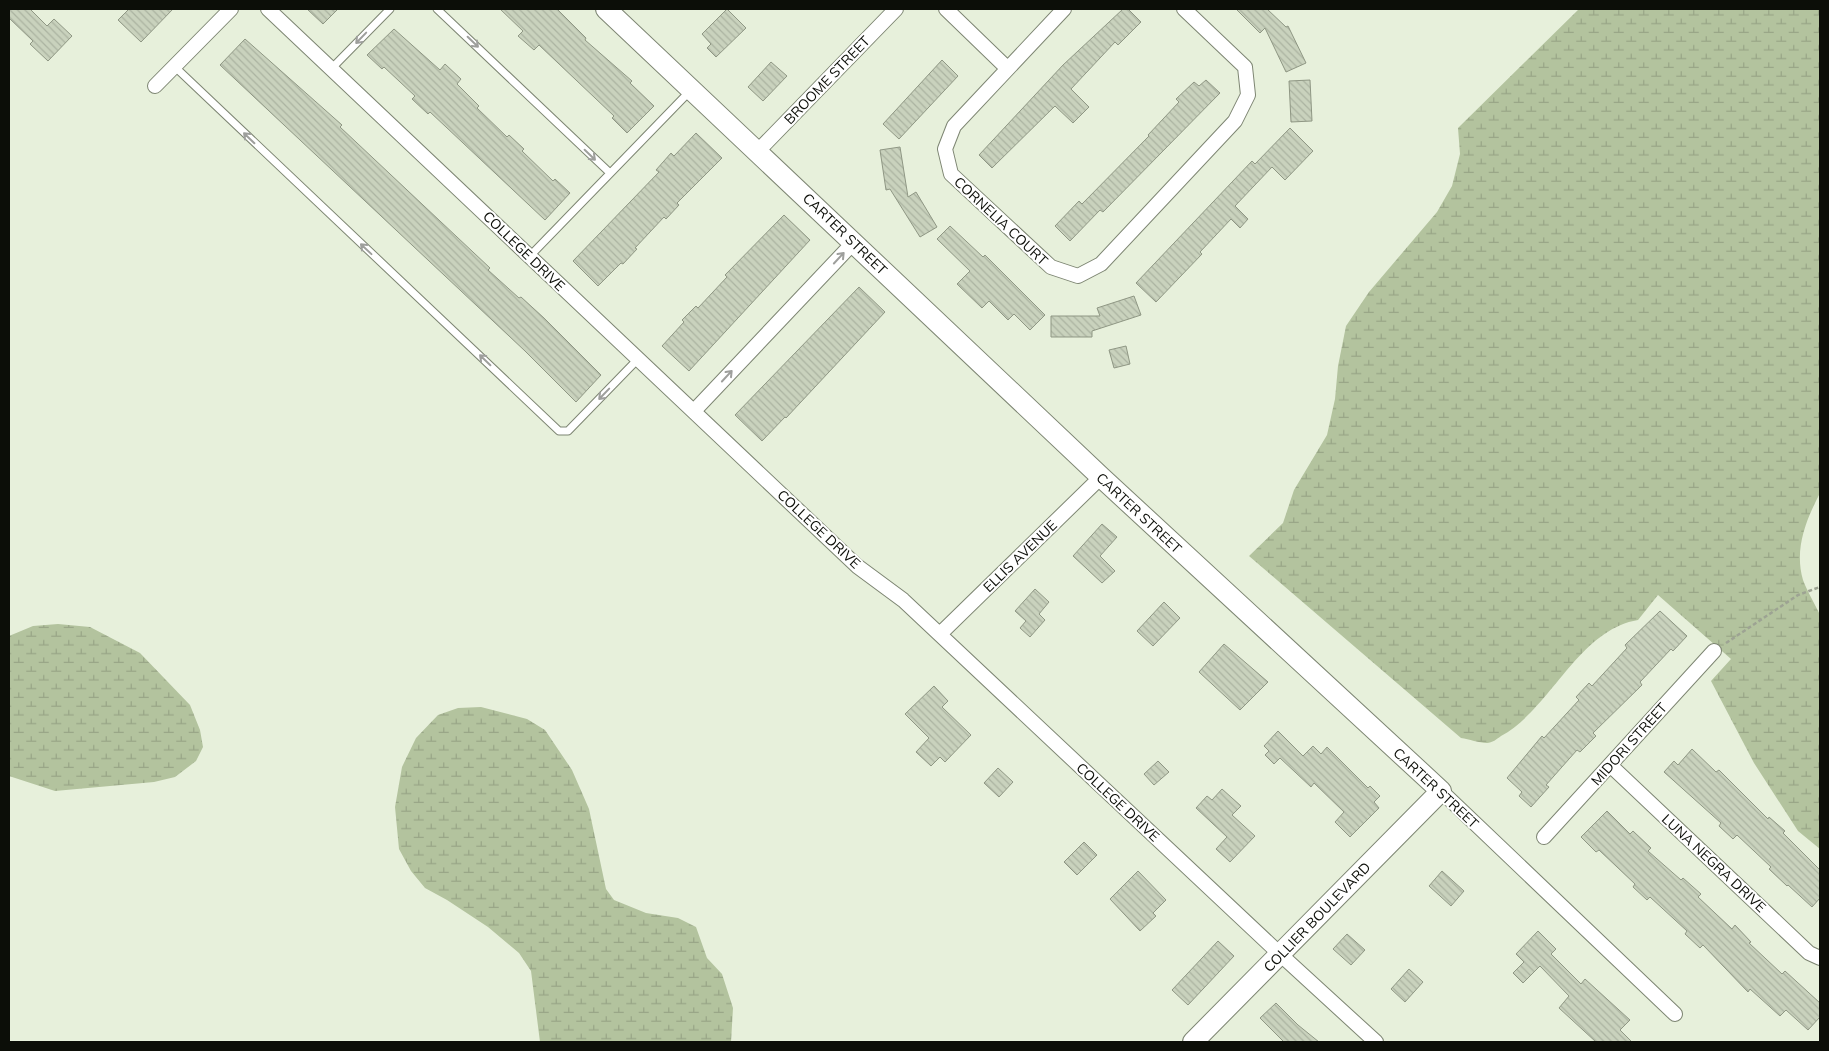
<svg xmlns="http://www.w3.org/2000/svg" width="1829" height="1051" font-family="Mulish,sans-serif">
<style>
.wetland{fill:url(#wetland-marsh)}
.building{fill:url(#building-back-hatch);stroke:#8f9784}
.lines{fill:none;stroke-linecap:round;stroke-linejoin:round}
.lane-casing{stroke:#7d8572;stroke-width:9}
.street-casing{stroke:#7d8572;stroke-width:16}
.secondary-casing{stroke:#7d8572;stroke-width:22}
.path{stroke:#9da393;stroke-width:2.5;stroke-dasharray:4 2.5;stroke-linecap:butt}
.lane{stroke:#fff;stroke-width:7}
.street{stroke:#fff;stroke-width:14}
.secondary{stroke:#fff;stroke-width:20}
.oneway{stroke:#9e9f9c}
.labels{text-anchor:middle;stroke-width:4;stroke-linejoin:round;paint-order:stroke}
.street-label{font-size:14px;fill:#0c0e08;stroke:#fff}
</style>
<defs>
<pattern id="wetland-marsh" width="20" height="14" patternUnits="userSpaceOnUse" patternTransform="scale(1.25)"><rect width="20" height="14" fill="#b3c39e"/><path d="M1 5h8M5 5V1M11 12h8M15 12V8" fill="none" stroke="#99a687"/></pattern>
<pattern id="building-back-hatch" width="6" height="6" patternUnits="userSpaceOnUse" patternTransform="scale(1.25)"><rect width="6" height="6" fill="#c9d2bd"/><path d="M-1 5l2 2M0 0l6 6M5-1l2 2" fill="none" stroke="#abb3a1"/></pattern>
</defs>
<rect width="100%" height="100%" fill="#e7f0db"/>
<path class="wetland" d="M1579,9H1820V493C1806,520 1794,549 1803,580C1807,591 1815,604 1820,615V849L1798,831L1754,763L1711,681L1731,659L1658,595L1638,620C1578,630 1551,709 1501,736C1497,739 1492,743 1487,743C1479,743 1469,739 1461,738L1249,556L1283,523L1294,490L1327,435L1335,399L1338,366L1346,326L1369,292L1437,212L1452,186L1460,154L1458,128Z
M58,624L90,627L140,653L190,705L200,730L203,747L196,761L175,777L154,782L55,791L9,776V636L33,626Z
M481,707L527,719L545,730L572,770L589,809L606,889L614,900L646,913L678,918L696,927L707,958L722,974L733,1008L731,1042H540L531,971L519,953L488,927L447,900L425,888L411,871L399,849L395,807L402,767L416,738L438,715L458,708Z"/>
<path class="building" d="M9,9H30L47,26L54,19L72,36L48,61L30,44L33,41L9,18Z
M129,9H173L141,42L118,20Z
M307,9H338L323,24Z
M500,9H557L586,38L585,40L632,81L630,83L654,106L627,133L612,118L614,116L539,45L534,50L518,36L523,31Z
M727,9L746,28L716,57L707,48L711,44L702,34Z
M1123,9H1128L1141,22L1118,45L1115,42L1071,89L1089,107L1073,123L1055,106L992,168L979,155L1063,65Z
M1236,9H1267L1286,27L1288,26L1306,63L1286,72L1265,28L1260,33Z
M394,29L440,70L445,64L461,79L457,84L479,106L477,108L507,137L509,135L524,149L522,151L553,181L555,179L570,193L545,220L430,112L428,114L412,99L415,96L384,67L382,69L367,55Z
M245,39L342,125L340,127L490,268L488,270L519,298L521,297L544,318L601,375L576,402L525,351L220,65Z
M942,60L958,76L899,139L883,124Z
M771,62L787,76L763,101L748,87Z
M1206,80L1220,93L1103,212L1100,210L1070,241L1055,226L1079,201L1082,204L1149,136L1148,135L1179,102L1176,99L1194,82L1199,86Z
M1310,80L1312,121L1291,122L1289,81Z
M1290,128L1313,151L1285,180L1272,167L1235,206L1248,219L1240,228L1231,219L1200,252L1202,254L1156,302L1136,283L1252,161L1255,164Z
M696,133L722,158L677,203L679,205L666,219L664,217L635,248L637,249L623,264L621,263L598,286L573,261L659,172L656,170L671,153L674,156Z
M900,147L908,197L916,192L937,227L920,237L890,189L886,190L880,150Z
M784,215L810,240L689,371L662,346L684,322L682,320L696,306L698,308L727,277L725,275Z
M950,226L983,257L985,255L1045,315L1030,330L1014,314L1008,320L989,301L982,308L957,284L970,271L937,239Z
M859,287L885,312L786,418L785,417L762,441L735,415Z
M1134,296L1141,315L1092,331V337H1051V316H1100L1097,308Z
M1126,346L1130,364L1114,368L1109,350Z
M1102,524L1117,537L1100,556L1115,571L1102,583L1073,556Z
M1035,589L1049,602L1039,614L1045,620L1030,637L1020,628L1026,621L1015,611Z
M1164,602L1180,618L1153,646L1137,631Z
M1660,611L1687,636L1673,651L1671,649L1640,682L1642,685L1593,733L1596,736L1580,752L1577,750L1546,785L1549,787L1531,807L1519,796L1522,792L1507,778L1542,736L1544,738L1579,700L1576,697L1589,683L1592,686L1627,648L1625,645Z
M1224,644L1268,682L1240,710L1199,672Z
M934,686L948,701L942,707L971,735L945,762L940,757L931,766L916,752L929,738L905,714Z
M1278,731L1303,756L1313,746L1321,754L1327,747L1368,788L1370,786L1380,796L1374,802L1379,808L1350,837L1335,822L1344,812L1314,783L1311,787L1280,758L1274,764L1265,755L1269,751L1264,746Z
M1692,749L1716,772L1719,770L1768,819L1769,817L1785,831L1783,833L1820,870V898L1812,907L1788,885L1787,886L1769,869L1771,867L1737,835L1733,839L1719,826L1721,823L1664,772L1674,761L1678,765Z
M1158,761L1169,772L1154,785L1144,774Z
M998,768L1013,782L999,797L984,783Z
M1222,789L1241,806L1232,815L1255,836L1230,862L1216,849L1227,837L1196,808L1207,796L1212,800Z
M1607,811L1630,834L1633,831L1651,848L1648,851L1681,880L1683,878L1701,894L1698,897L1732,929L1735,925L1751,942L1749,943L1782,974L1785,971L1820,1003V1017L1808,1030L1786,1010L1780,1016L1750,989L1748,992L1703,945L1700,948L1685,934L1687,931L1650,897L1647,900L1633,887L1635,884L1599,850L1596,852L1581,837Z
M1084,842L1097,855L1077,875L1064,862Z
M1138,871L1166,900L1153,913L1156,916L1140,931L1110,899Z
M1442,871L1464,891L1451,906L1429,886Z
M1538,931L1556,949L1551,954L1581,984L1585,979L1630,1020L1620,1030L1632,1042H1596L1559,1008L1569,996L1540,966L1523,983L1513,973L1524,962L1516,954Z
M1347,934L1365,950L1351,965L1333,949Z
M1218,941L1234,956L1188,1005L1172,990Z
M1409,969L1423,982L1405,1002L1391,989Z
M1276,1003L1298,1025L1319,1042H1284L1260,1018Z"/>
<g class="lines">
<g class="lane-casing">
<path id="lane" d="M437,9L610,173
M174,66L559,431H568L638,359
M332,68L390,9
M529,257L691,90"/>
</g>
<g class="street-casing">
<path id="street" d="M268,9L857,566L903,600L1281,955L1376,1042
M946,9L1007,68
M1064,9L954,126L945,149L951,174L1051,267L1078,276L1101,264L1235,121L1248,95L1245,67L1184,9
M155,86L231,9
M758,151L896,9
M694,411L854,242
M940,634L1101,477
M1610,765L1809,953L1820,958
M1441,791L1675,1014
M1544,837L1714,651"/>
</g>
<g class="secondary-casing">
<path id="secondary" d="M606,9L1101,477L1441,791L1193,1042"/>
</g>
<path class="path" d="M1726,643L1798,595L1820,587"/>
<use href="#lane" class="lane"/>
<use href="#street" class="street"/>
<use href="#secondary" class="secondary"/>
</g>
<defs><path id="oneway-shaft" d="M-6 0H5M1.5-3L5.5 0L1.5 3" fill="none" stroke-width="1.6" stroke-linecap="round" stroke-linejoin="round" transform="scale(1.25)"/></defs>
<g class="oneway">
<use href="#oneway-shaft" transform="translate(361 38) rotate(134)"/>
<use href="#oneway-shaft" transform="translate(473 42) rotate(44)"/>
<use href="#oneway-shaft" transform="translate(249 138) rotate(-136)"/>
<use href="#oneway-shaft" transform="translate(590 155) rotate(44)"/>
<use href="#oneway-shaft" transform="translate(366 249) rotate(-137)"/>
<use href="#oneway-shaft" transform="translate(839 258) rotate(-47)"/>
<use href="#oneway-shaft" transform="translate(485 360) rotate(-136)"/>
<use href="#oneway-shaft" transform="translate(727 376) rotate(-47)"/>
<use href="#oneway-shaft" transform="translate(604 394) rotate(134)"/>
</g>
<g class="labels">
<g class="street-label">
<text transform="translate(827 80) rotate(-46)" y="5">BROOME STREET</text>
<text transform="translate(1001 221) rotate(43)" y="5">CORNELIA COURT</text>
<text transform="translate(845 234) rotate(44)" y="5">CARTER STREET</text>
<text transform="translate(524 251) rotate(44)" y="5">COLLEGE DRIVE</text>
<text transform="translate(1139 513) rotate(43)" y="5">CARTER STREET</text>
<text transform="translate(819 529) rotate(43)" y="5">COLLEGE DRIVE</text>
<text transform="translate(1020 556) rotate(-44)" y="5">ELLIS AVENUE</text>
<text transform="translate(1629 744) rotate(-48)" y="5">MIDORI STREET</text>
<text transform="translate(1436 788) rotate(43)" y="5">CARTER STREET</text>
<text transform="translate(1118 802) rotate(43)" y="5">COLLEGE DRIVE</text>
<text transform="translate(1714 863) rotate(43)" y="5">LUNA NEGRA DRIVE</text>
<text transform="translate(1317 917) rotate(-46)" y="5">COLLIER BOULEVARD</text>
</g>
</g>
<rect width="1829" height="1051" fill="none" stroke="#0c0e08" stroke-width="20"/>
</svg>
